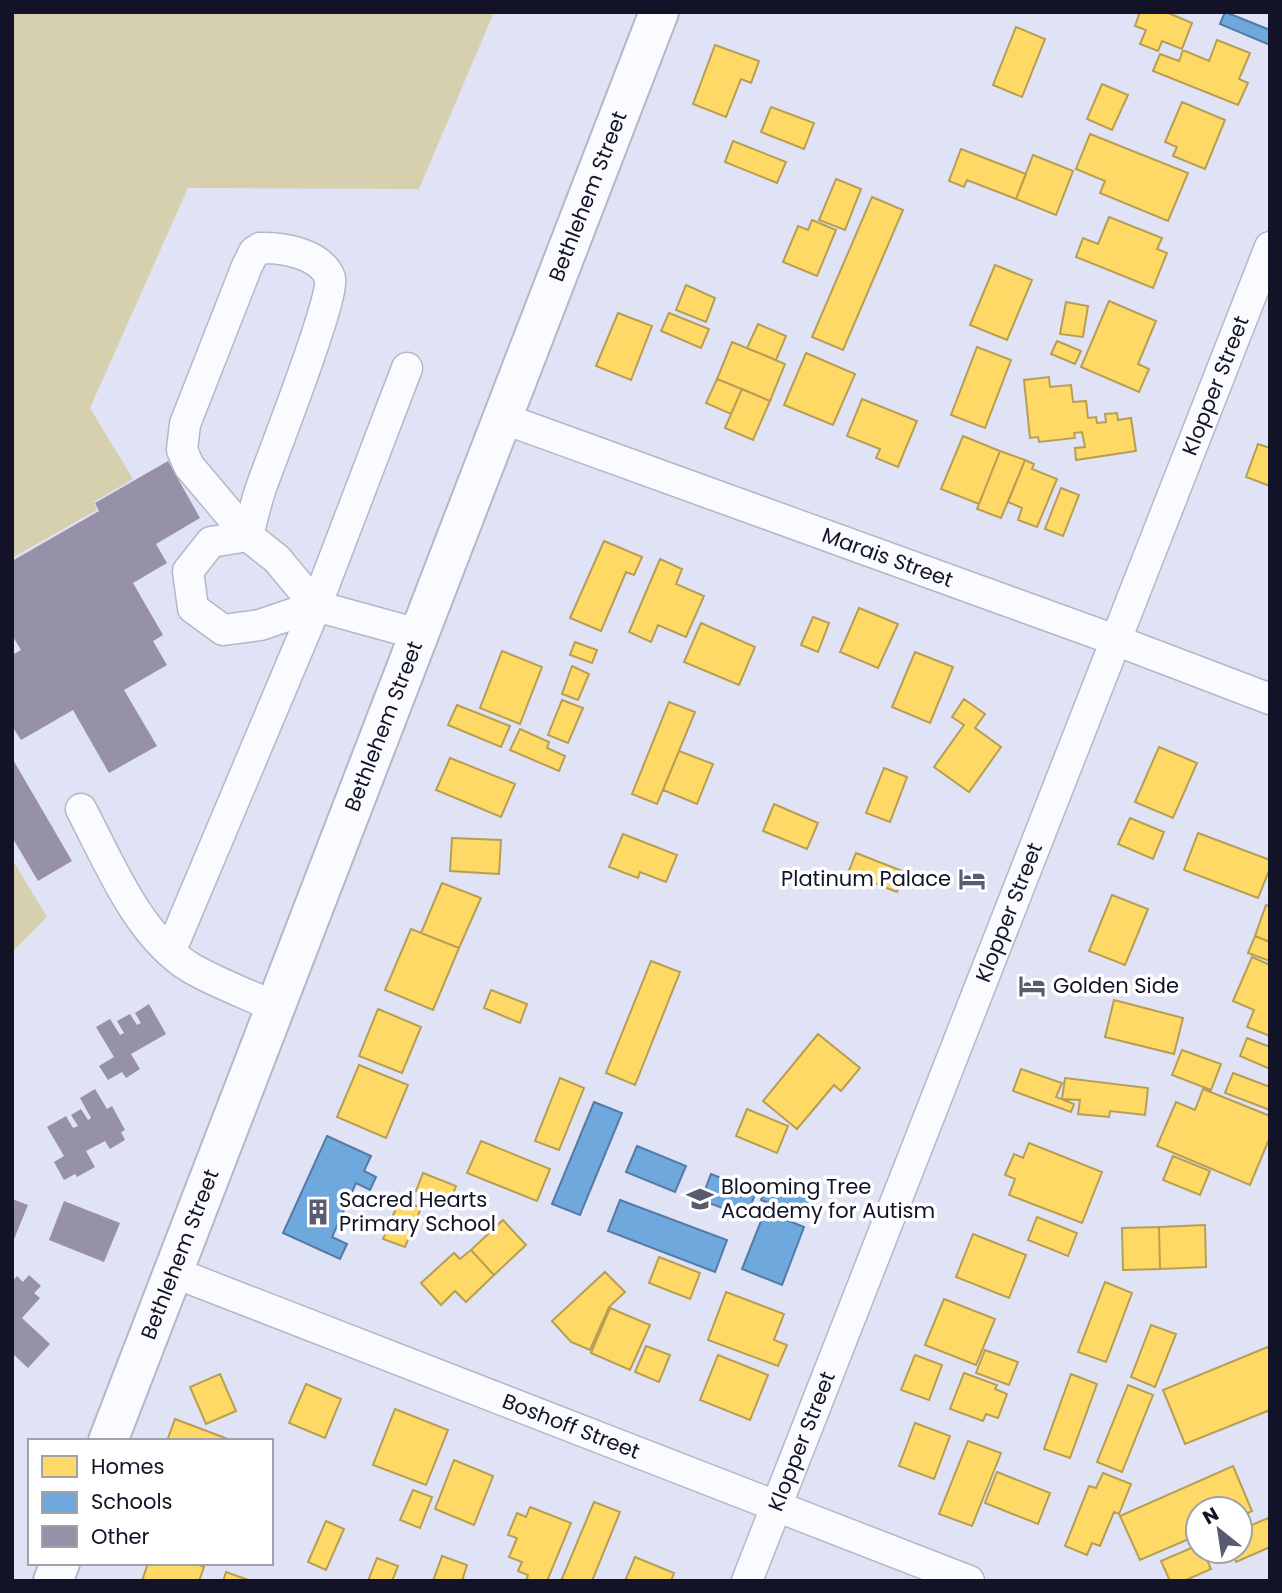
<svg xmlns="http://www.w3.org/2000/svg" width="1282" height="1593" font-family="Poppins,sans-serif">
<style>
.green{fill:#d6d0af}
.homes{fill:#ffd966;stroke:#b89e53;stroke-width:2}
.schools{fill:#6fa8dc;stroke:#537ba6;stroke-width:2}
.building{fill:#9690a9}
.lines{fill:none;stroke-linecap:round;stroke-linejoin:round}
.minor-casing{stroke:#b5b7c9;stroke-width:33}
.major-casing{stroke:#b5b7c9;stroke-width:42}
.minor{stroke:#fafbfe;stroke-width:30}
.major{stroke:#fafbfe;stroke-width:38}
.labels{text-anchor:middle;stroke-width:7;stroke-linejoin:round;paint-order:stroke}
.street-label{font-size:21px;fill:#121327;stroke:#fff}
.poi-label{font-size:21px;fill:#121327;stroke:#fff;text-anchor:start}
</style>
<rect width="100%" height="100%" fill="#e0e2f5"/>
<path class="green" d="M12,12H494L419,189L188,188L90,408L133,479L94,502L97,510L12,558Z
M12,859L47,917L12,952Z"/>
<path class="homes" d="M1140,12H1166L1192,23L1182,49L1162,41L1158,51L1140,44L1146,30L1135,26Z
M1016,27L1045,39L1022,97L993,85Z
M1217,40L1250,53L1239,79L1248,83L1238,105L1153,71L1160,54L1179,61L1183,50L1209,61Z
M715,45L759,61L751,83L741,79L726,117L693,104Z
M1102,84L1128,95L1112,130L1087,119Z
M1182,102L1225,120L1205,169L1173,156L1177,147L1165,142Z
M771,107L814,123L804,149L761,132Z
M1090,134L1188,173L1168,221L1100,193L1105,181L1076,169Z
M733,141L786,162L777,183L725,162Z
M961,149L1026,174L1016,199L967,180L964,187L949,181Z
M1033,155L1073,171L1056,215L1016,199Z
M836,179L861,189L845,230L819,220Z
M872,197L903,210L843,350L812,337Z
M1109,217L1162,238L1157,249L1167,253L1153,288L1076,257L1083,238L1098,244Z
M812,220L836,230L817,276L783,262L798,226L808,230Z
M995,265L1032,280L1007,340L970,325Z
M686,285L715,298L706,322L676,310Z
M1109,301L1156,321L1138,364L1149,369L1139,392L1081,367Z
M1066,302L1088,306L1083,337L1060,334Z
M618,313L652,326L631,380L596,366Z
M669,313L709,329L701,348L661,331Z
M758,324L786,336L776,360L747,348Z
M1057,341L1081,351L1075,364L1051,354Z
M732,342L785,364L770,401L717,379Z
M977,347L1011,360L985,428L951,415Z
M806,353L855,374L833,425L784,405Z
M1049,377L1050,387L1071,385L1073,402L1086,401L1088,418L1096,417L1097,423L1106,422L1105,414L1117,413L1118,420L1131,418L1136,451L1076,460L1075,448L1085,447L1082,432L1074,433L1075,438L1039,442L1038,437L1030,438L1024,380Z
M717,379L742,389L731,414L706,403Z
M742,389L770,401L753,440L725,428Z
M862,399L917,421L898,467L876,458L880,449L847,436Z
M963,436L1000,451L979,504L941,489Z
M1258,444L1270,448V486L1246,477Z
M1000,451L1025,460L1001,518L977,509Z
M1025,460L1034,464L1032,469L1057,479L1037,527L1018,520L1022,508L1008,502Z
M1061,488L1079,495L1063,536L1045,529Z
M604,541L642,557L634,575L626,572L601,631L570,618Z
M660,559L682,569L676,584L704,596L686,637L658,625L651,642L629,632Z
M859,608L898,624L878,668L840,652Z
M813,617L829,623L818,652L801,645Z
M701,623L755,647L739,685L684,662Z
M575,642L597,650L592,663L570,655Z
M502,651L542,667L520,724L480,708Z
M915,652L953,667L930,723L892,707Z
M572,666L589,674L578,700L562,694Z
M964,699L985,714L975,728L1001,747L969,792L934,767L964,725L952,717Z
M562,700L583,708L568,743L548,735Z
M669,702L695,712L657,804L632,794Z
M457,705L510,726L501,747L448,725Z
M520,729L549,742L547,748L565,756L559,771L510,750Z
M1159,747L1197,763L1173,818L1135,802Z
M679,751L713,764L697,804L663,790Z
M450,758L515,784L501,817L436,790Z
M884,768L907,777L890,822L866,813Z
M774,804L818,823L807,849L763,831Z
M1130,818L1164,832L1153,859L1118,844Z
M1198,833L1270,860V868L1258,898L1184,870Z
M623,834L677,855L666,882L640,872L638,878L609,867Z
M452,838L501,840L499,874L450,871Z
M856,853L905,872L897,892L848,873Z
M442,883L481,898L459,948L421,933Z
M1112,895L1148,909L1125,965L1089,951Z
M1266,905L1270,907V942L1255,936Z
M411,929L459,948L433,1010L385,990Z
M1255,936L1270,942V961L1248,953Z
M1252,957L1270,965V1036L1247,1027L1254,1010L1233,1001Z
M651,961L680,972L635,1085L606,1073Z
M491,990L527,1004L520,1023L484,1008Z
M1114,1000L1183,1018L1174,1054L1105,1037Z
M378,1009L421,1027L402,1073L359,1056Z
M818,1034L860,1068L841,1091L834,1085L797,1129L763,1101Z
M1247,1038L1270,1047V1069L1240,1056Z
M1182,1050L1221,1064L1211,1090L1172,1075Z
M359,1065L408,1085L386,1138L337,1117Z
M1021,1069L1062,1083L1056,1097L1074,1104L1071,1112L1013,1091Z
M1233,1073L1270,1087V1110L1225,1093Z
M560,1078L584,1088L559,1150L535,1141Z
M1065,1078L1148,1088L1145,1115L1110,1111L1109,1117L1078,1114L1080,1100L1062,1099Z
M1203,1089L1270,1116V1137L1250,1185L1157,1146L1176,1102L1195,1110Z
M747,1109L788,1126L777,1153L736,1136Z
M481,1141L550,1169L537,1201L467,1173Z
M1029,1143L1102,1172L1082,1223L1009,1195L1015,1179L1005,1175L1014,1154L1023,1158Z
M1173,1156L1210,1171L1200,1195L1163,1180Z
M423,1173L456,1186L449,1204L416,1191Z
M400,1199L421,1208L405,1247L383,1239Z
M1037,1217L1077,1233L1068,1256L1028,1240Z
M503,1220L526,1245L494,1275L471,1250Z
M1205,1225L1206,1267L1160,1269L1159,1227Z
M1159,1227L1160,1269L1123,1270L1122,1228Z
M973,1234L1026,1255L1009,1298L956,1277Z
M471,1250L494,1275L466,1302L455,1291L441,1305L421,1283L454,1253L460,1259Z
M659,1257L700,1273L690,1299L649,1283Z
M605,1272L625,1292L609,1307L590,1350L571,1342L552,1321Z
M1105,1282L1132,1293L1106,1362L1078,1352Z
M726,1292L784,1314L774,1340L787,1345L778,1366L708,1340Z
M944,1299L995,1319L976,1365L925,1345Z
M610,1308L650,1325L630,1370L591,1353Z
M1151,1325L1176,1334L1155,1387L1131,1377Z
M646,1346L670,1355L659,1382L635,1372Z
M1270,1346V1410L1185,1444L1163,1390Z
M985,1350L1018,1362L1009,1385L976,1373Z
M718,1355L768,1375L750,1420L700,1400Z
M915,1355L942,1365L929,1400L901,1390Z
M964,1373L997,1385L995,1389L1007,1394L998,1418L986,1414L983,1421L950,1409Z
M220,1374L236,1411L206,1424L190,1387Z
M1071,1374L1097,1384L1070,1458L1044,1449Z
M306,1384L341,1399L325,1438L289,1423Z
M1128,1385L1153,1395L1122,1472L1097,1462Z
M395,1409L448,1430L426,1485L373,1465Z
M175,1419L233,1441H167Z
M915,1423L950,1436L934,1479L899,1466Z
M968,1441L1001,1453L972,1526L939,1514Z
M454,1460L493,1476L474,1525L435,1509Z
M1233,1466L1252,1511L1240,1517V1509H1198V1535L1140,1560L1120,1516Z
M997,1472L1050,1493L1038,1524L985,1503Z
M1103,1473L1131,1484L1119,1514L1114,1512L1100,1546L1092,1543L1087,1555L1065,1546L1089,1486L1096,1488Z
M413,1490L432,1497L420,1528L400,1520Z
M594,1502L620,1512L592,1581H561Z
M530,1507L571,1523L547,1581H526L528,1575L518,1571L522,1562L509,1557L517,1538L508,1535L517,1513L526,1517Z
M1268,1518L1270,1523V1547L1236,1562L1231,1551H1240V1530Z
M326,1521L344,1529L326,1570L308,1562Z
M1198,1545V1551H1203L1211,1569L1184,1581H1170L1161,1561Z
M442,1556L467,1565L462,1581H433Z
M635,1557L674,1573L671,1581H625Z
M377,1558L398,1566L392,1581H368Z
M148,1563H195L204,1567L199,1581H142Z
M226,1572L251,1581H223Z"/>
<path class="schools" d="M1225,12L1270,30V45L1220,24Z
M594,1102L622,1113L580,1215L552,1204Z
M327,1136L371,1156L364,1171L376,1177L370,1190L356,1183L332,1237L347,1244L340,1259L283,1233Z
M637,1146L686,1166L675,1192L626,1172Z
M711,1174L756,1192L746,1217L701,1200Z
M768,1181L811,1196L804,1216L761,1200Z
M620,1200L727,1240L715,1272L608,1231Z
M765,1211L804,1227L782,1285L742,1269Z"/>
<path class="building" d="M168,461L200,518L156,544L167,563L133,583L163,635L153,641L167,665L124,690L157,746L109,773L73,710L21,740L12,726V655L21,650L12,635V561L99,511L95,503Z
M12,758L72,861L38,881L12,837Z
M149,1004L166,1034L131,1054L140,1069L126,1078L122,1072L108,1080L99,1066L114,1057L96,1027L110,1019L120,1035L124,1033L117,1021L130,1014L137,1025L141,1023L135,1013Z
M95,1089L107,1109L112,1106L125,1130L121,1132L125,1140L110,1149L105,1141L86,1151L95,1167L77,1177L75,1174L64,1180L54,1162L64,1156L47,1127L66,1116L73,1128L78,1126L71,1115L81,1109L88,1120L91,1118L80,1098Z
M12,1199L28,1205L12,1244Z
M64,1201L120,1223L104,1262L49,1240Z
M29,1275L41,1286L34,1293L40,1298L22,1318L50,1344L28,1368L12,1353V1282L17,1276L23,1282Z"/>
<g class="lines">
<g class="minor-casing">
<g id="minor">
<path d="M260,248C283,247 321,254 330,278C336,294 272,457 262,485C256,502 252,519 248,536L189,466L182,450L185,424L247,266L254,252Z"/>
<path id="s1" d="M502,418L1115,640L1270,699"/>
<path d="M248,536L277,559L316,606L260,625L223,630L193,608L188,571L211,542Z"/>
<path d="M316,606L418,634"/>
<path d="M81,809C109,862 138,936 191,968C217,983 247,994 275,1007"/>
<path d="M171,950L316,606L407,368"/>
<path id="s2" d="M173,1272L969,1581"/>
<path id="s3" d="M747,1581L1270,247"/>
</g>
</g>
<g class="major-casing">
<g id="major">
<path id="s4" d="M108,1441L659,12"/>
<path d="M53,1581L60,1563"/>
</g>
</g>
<use href="#minor" class="minor"/>
<use href="#major" class="major"/>
</g>
<defs>
<g id="hotel-bare" transform="scale(2.1)"><path d="M-6-4.5h1.5V1H6V5H4.5V3h-9V5H-6ZM-4 0a1.8 1.8 0 1 1 3.6 0ZM.5 0V-2.5h3Q6-2.5 6 0Z" fill="#5a5b6f" stroke="#fff" stroke-width="2.5" paint-order="stroke"/></g>
<g id="school-bare" transform="scale(2.1)"><path d="M0-5L7-2L0 1L-7-2ZM-4 1L0 2.5L4 1V4Q0 6-4 4Z" fill="#5a5b6f" stroke="#fff" stroke-width="2.5" paint-order="stroke"/></g>
<g id="building-bare" transform="scale(2.1)"><path d="M-4-6H4V6H1V3H-1V6H-4ZM-2.5-4.3h1.7v1.8h-1.7ZM.8-4.3h1.7v1.8H.8ZM-2.5-1h1.7V.8h-1.7ZM.8-1h1.7V.8H.8Z" fill="#5a5b6f" stroke="#fff" stroke-width="2.5" paint-order="stroke"/></g>
</defs>
<g fill-rule="evenodd">
<use href="#hotel-bare" x="972" y="879"/>
<use href="#hotel-bare" x="1032" y="986"/>
<use href="#school-bare" x="700" y="1199"/>
<use href="#building-bare" x="318" y="1212"/>
</g>
<g class="labels">
<g class="street-label">
<text dy="7" stroke="none"><textPath href="#s4" startOffset="1334">Bethlehem Street</textPath></text>
<text dy="7" stroke="none"><textPath href="#s3" startOffset="1284">Klopper Street</textPath></text>
<text dy="7" stroke="none"><textPath href="#s1" startOffset="410">Marais Street</textPath></text>
<text dy="7" stroke="none"><textPath href="#s4" startOffset="766">Bethlehem Street</textPath></text>
<text dy="7" stroke="none"><textPath href="#s3" startOffset="718">Klopper Street</textPath></text>
<text dy="7" stroke="none"><textPath href="#s4" startOffset="200">Bethlehem Street</textPath></text>
<text dy="7" stroke="none"><textPath href="#s2" startOffset="427">Boshoff Street</textPath></text>
<text dy="7" stroke="none"><textPath href="#s3" startOffset="150">Klopper Street</textPath></text>
</g>
<g class="poi-label">
<text x="951" y="886" text-anchor="end">Platinum Palace</text>
<text x="1053" y="993">Golden Side</text>
<text x="721" y="1194">Blooming Tree<tspan x="721" dy="24">Academy for Autism</tspan></text>
<text x="339" y="1207">Sacred Hearts<tspan x="339" dy="24">Primary School</tspan></text>
</g>
</g>
<rect width="1282" height="1593" fill="none" stroke="#121327" stroke-width="28"/>
<rect x="28" y="1439" width="245" height="126" fill="#ffffff" stroke="#a0a1a9" stroke-width="2"/>
<rect x="42" y="1456" width="35" height="21" fill="#ffd966" stroke="#a0a1a9" stroke-width="2"/>
<text x="91" y="1474" font-size="21" fill="#121327">Homes</text>
<rect x="42" y="1492" width="35" height="21" fill="#6fa8dc" stroke="#a0a1a9" stroke-width="2"/>
<text x="91" y="1509" font-size="21" fill="#121327">Schools</text>
<rect x="42" y="1526" width="35" height="21" fill="#9690a9" stroke="#a0a1a9" stroke-width="2"/>
<text x="91" y="1544" font-size="21" fill="#121327">Other</text>
<g transform="translate(1219 1530) rotate(330)"><circle r="33" fill="#ffffff" stroke="#a0a1a9" stroke-width="2"/>
<path d="M0-5L12 26L0 18L-12 26Z" fill="#5a5b6f"/>
<text y="-10" font-size="19" font-weight="bold" text-anchor="middle" fill="#121327">N</text>
</g>
</svg>
